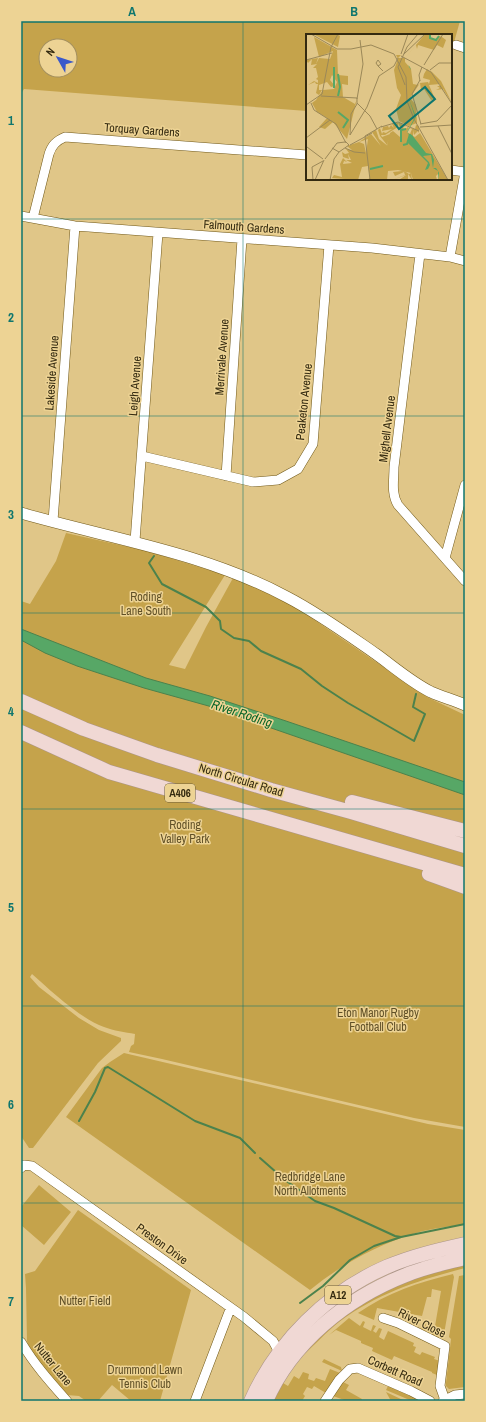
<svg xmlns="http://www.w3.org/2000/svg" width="486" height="1422" font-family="'Archivo Narrow',sans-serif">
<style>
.green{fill:#c5a34b;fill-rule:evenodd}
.water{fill:#57a766;stroke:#4c824c}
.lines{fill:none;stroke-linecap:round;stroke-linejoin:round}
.stream{stroke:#4c824c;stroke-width:2}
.minor-casing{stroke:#715919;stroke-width:10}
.tertiary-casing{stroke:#715919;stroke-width:12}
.trunk-casing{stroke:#ac9588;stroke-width:15}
.minor{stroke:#fff;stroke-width:9}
.tertiary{stroke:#fff;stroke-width:11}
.trunk{stroke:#f0d8d4;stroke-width:14}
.grid{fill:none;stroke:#0f766e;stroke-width:1;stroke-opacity:0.55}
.labels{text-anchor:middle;stroke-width:3;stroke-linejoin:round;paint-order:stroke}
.shield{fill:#edd394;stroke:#6c5d38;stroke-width:1}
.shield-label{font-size:11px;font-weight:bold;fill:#342a10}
.street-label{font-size:12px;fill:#342a10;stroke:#edd394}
.park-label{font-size:12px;fill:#605027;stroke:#edd394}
.water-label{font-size:13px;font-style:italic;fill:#076427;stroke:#edd394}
.inset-river{fill:none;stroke:#57a766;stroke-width:2}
.inset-road{fill:none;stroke:#9b8858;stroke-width:1}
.view{fill:#0f766e;fill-opacity:0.15;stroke:#0f766e;stroke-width:2}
.inset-edge{fill:none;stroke:#342a10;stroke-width:2}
.neatline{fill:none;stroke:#0f766e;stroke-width:1.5}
.grid-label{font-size:13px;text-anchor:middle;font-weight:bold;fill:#0f766e}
</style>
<rect width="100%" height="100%" fill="#e0c688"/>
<path class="green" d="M21,21H460L451,53V35H307V111L24,89L21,94ZM46,46H70V70H46Z
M66,533L147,551L225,575L169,665L185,669L206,627L233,578L257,588L297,608L429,698L465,715V1127L414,1118L162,1059L129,1052L131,1046L134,1044L135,1034C125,1032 114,1031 104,1027C81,1019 51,991 32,974L30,977L39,987L79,1018L99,1030L121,1038V1041L98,1063L33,1148H29L21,1136V601L30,604L56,561Z
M124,1053L428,1124L465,1130V1224C449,1227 432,1228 416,1233C377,1245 342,1264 310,1290L66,1117L102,1068L110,1062Z
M39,1185L71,1212L44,1245L21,1225V1207Z
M78,1210L191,1290L160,1401H131L112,1385L98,1401H86L79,1396L67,1395C55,1380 32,1358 27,1341L26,1288L25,1274L35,1271Z
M465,1263V1268C419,1280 378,1293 339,1322C326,1332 314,1346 301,1357L326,1327L390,1285Z
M453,1274L454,1277L444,1334H438L437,1338L421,1332L422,1323L426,1324L425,1332H434L441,1291L432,1289L431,1297H427L422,1316L377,1308L374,1320L358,1313C387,1293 419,1282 453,1274Z
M465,1275V1387L449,1389L446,1386V1383L451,1339L449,1337L459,1276Z
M349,1318L360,1326L363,1321L365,1322L363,1327L371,1331L373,1325L376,1326L373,1331L376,1333L379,1328L382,1329L379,1337L384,1340L388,1331L414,1343L413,1346L416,1347L414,1352L420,1355L422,1352L435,1357L434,1359L440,1361L437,1379L436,1378L437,1375L432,1373V1372L394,1356L392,1360L372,1351L373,1348L361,1343V1341L336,1330L329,1335Z
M324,1359L341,1367L342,1371L322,1362Z
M330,1369L340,1373L326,1393L314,1386L312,1389L307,1387L303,1394L305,1396L302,1401H273L283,1383L288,1386L294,1376L299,1379L303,1372L309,1374L308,1379L314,1381L316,1378L325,1381Z
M343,1382L349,1385L346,1390L362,1399L361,1401H347L333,1396Z
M388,1386L421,1401H412L386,1390Z
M386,1392L405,1401H391Z"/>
<path class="water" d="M21,629L146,678L210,696L286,721L465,782V795L248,720L223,710L144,688L77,666L45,653L21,640Z"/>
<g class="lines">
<path class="stream" d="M154,556L149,563L162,584L206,607L220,621L221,629L234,638L249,641L261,651L301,669L322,686L348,703L414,741L425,714L413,707L416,694
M79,1121L95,1092L105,1068L108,1067L195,1121L240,1138L255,1153
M260,1158L285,1180L315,1201L334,1208L395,1236L401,1237
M300,1303L323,1286L350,1260L374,1246L401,1237L465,1224"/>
<g class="minor-casing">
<path id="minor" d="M456,45L465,48
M21,216L75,226L372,248L450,257L465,261
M33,218L49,154C52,145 56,141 65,137L307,155
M420,254L394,467C394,480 391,494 398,505L465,581
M450,257L465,172L451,170
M142,456L253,482L278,480L298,469L313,444L329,245
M226,476L242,239
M53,521L75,226
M135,541L158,233
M445,558L465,485
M21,1168L24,1165L32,1166L244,1317L273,1341L279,1352
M383,1318L398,1323L445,1346L440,1386L445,1400
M21,1342C34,1364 50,1382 67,1401
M195,1401L229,1312L231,1308
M325,1401L339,1380L350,1369L358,1368L411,1391L430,1401
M443,1401L455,1395L465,1394"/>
</g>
<g class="tertiary-casing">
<path id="tertiary" d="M21,513C111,539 203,552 287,597C318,613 347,634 376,654C394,667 411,682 431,692C442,697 454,700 465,705"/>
</g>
<g class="trunk-casing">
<path id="trunk" d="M21,701L84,729L157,755L271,790L351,812L465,846
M21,732L109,772L465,875
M352,802L465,831
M429,874L465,887
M251,1401C277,1342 327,1293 386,1267C412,1256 438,1250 465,1244
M266,1401C292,1342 347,1298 406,1275C425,1267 445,1263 465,1258"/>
</g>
<use href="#minor" class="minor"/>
<use href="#tertiary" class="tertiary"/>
<use href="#trunk" class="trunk"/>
</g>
<path class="grid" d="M243,21V1401M21,219H465M21,416H465M21,613H465M21,809H465M21,1006H465M21,1203H465"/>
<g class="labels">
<g class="shield">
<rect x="165" y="784" width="30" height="18" rx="3"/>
<rect x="325" y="1286" width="26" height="18" rx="3"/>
</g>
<g class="shield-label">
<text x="180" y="797">A406</text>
<text x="338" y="1299">A12</text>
</g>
<g class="street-label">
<text transform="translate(142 130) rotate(4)" y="4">Torquay Gardens</text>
<text transform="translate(244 227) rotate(4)" y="4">Falmouth Gardens</text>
<text transform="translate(222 357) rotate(-86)" y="4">Merrivale Avenue</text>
<text transform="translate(52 373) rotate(-86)" y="4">Lakeside Avenue</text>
<text transform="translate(135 386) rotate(-86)" y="4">Leigh Avenue</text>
<text transform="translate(304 402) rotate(-84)" y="4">Peaketon Avenue</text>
<text transform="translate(387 429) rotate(-83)" y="4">Mighell Avenue</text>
<text transform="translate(241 780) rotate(17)" y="4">North Circular Road</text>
<text transform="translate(162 1244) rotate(36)" y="4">Preston Drive</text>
<text transform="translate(422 1323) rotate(26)" y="4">River Close</text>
<text transform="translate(53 1364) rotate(51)" y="4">Nutter Lane</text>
<text transform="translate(395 1371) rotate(24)" y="4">Corbett Road</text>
</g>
<g class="park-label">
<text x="146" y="601">Roding<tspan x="146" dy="14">Lane South</tspan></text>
<text x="185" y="829">Roding<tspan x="185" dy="14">Valley Park</tspan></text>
<text x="378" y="1017">Eton Manor Rugby<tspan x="378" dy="14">Football Club</tspan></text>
<text x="310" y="1181">Redbridge Lane<tspan x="310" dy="14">North Allotments</tspan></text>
<text x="85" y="1305">Nutter Field</text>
<text x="145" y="1374">Drummond Lawn<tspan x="145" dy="14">Tennis Club</tspan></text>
</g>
<g class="water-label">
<text transform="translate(242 713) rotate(18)" y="5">River Roding</text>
</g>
</g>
<g transform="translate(306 34)">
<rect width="146" height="146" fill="#e0c688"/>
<path d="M7,0H31L34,2L32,13ZM119,0H124L123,4L131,6L133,2L136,3L132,10L136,3L140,6L137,14L131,11L128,16L112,11L111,15L110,11L100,23ZM8,3L31,16L32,41L42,42V51L36,50L37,63L49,70L51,65L41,105L27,88L19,95L13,93L21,84L11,78L6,69L10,66L17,56L28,55L31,48L26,41L24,46L29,52L25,53L21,48L13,51V56H16L13,61L10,59L12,50H10L9,48L2,51L8,47L12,49V46L10,45L12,43L10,34H7L11,30L5,31L6,25L2,29L0,26L12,24L10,30L13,24L24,25L27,17L13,23ZM90,21H95L92,24H99V28L105,35L107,50L112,51L114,49L122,48L123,50L124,46L117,44L118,40L121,35L126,39L124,36L135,47L146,69L137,55L130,56L134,54L131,52H134V50L123,51L129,65L125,66L118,55L115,56L114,49L104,64L110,71L111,89L103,92L93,87L90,75L95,61L91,54L88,36L92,25ZM88,89H94L100,93L97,92L98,96L102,93L103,94L101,98L104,100L106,95L103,94L109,95L110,91L113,92V99L112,97L108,101L107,96V102L109,103L114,99L142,146H132L133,139L130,142L131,146H107L105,139L92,136L82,137L81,146H61L64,144L62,132L56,133L52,146L26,144L28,141L36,143L34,130L37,124L41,128L38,127L37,130L46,129L40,126H45L42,120L43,125L37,123L36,118L39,120L43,119L40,115L46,116L41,112L53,108L58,110L60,119L62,105L53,108L65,100L75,112L66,98L70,96L73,105L83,113L81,112L84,99L87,97L94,103L95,95L92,89V93L79,101H75L76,103L84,100L81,111L74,102L72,96L74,94L76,100L77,98L80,99L86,95L76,97L77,93L82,92L83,94L85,91L88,94L86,90ZM96,137L100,138L103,140L105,139L106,146L102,140V146L101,145L97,146H93L100,141L86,146L99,141L98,138L89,142L87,138Z" fill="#c5a34b"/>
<path d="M102,31L104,33L105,36L103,65L110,83L101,99L106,101L120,119L125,120H126L128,126L127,134H130L132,137L133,139L132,146V137L127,134L125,121L117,122L123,128L124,131L122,135L119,136L122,129L102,109L104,101L102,100L101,98L109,83L103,65L105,36Z" fill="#57a766"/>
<path class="inset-river" d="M124,0V4L130,6L133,2M28,33V54M32,62L34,53L32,40M32,78L42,86L37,94M95,108V96L100,95M97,111L101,110L104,100M64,135L77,132"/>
<path class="inset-road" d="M5,0L31,15H45L65,11L88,20L100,43L101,67L108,85L142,146M95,20L102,0M98,20L119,0M95,22L125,38L146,70M0,26L26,19M118,31L137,0M72,32L75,30L72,26L70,29L72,32L77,37M124,36L133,29H146M114,46L106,60L115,90M114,47L113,41L116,33M99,51L92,33L101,13L112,0M15,62L51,64M51,65L57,30L54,6M5,69L8,76L30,90L40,109M51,69L64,82L71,95M0,71L16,60L25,13L32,0M114,90L131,87L146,71M132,92L146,120M75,93L92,88L113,97M114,93L146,91M44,101L61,73L73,42L88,32L92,24M44,101L45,80L51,70V64M0,104L24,86M44,111L66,99M1,113L17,125M26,114L33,118L43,111L39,107M39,114L48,118L59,119M19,125L31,109L39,108M7,146L6,133L17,127M9,146L18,126M24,146L28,125L33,118M64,146L59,102L76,92"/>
<path class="view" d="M119,53L129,65L93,95L83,82Z"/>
<rect width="146" height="146" class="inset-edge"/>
</g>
<rect width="486" height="1422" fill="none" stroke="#edd394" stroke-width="44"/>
<g transform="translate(58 58) rotate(309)"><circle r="19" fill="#edd394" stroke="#a38f5f"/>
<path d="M0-3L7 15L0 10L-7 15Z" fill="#3a59ca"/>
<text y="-6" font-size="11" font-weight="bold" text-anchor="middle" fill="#342a10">N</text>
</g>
<rect x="22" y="22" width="442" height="1378" class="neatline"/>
<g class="grid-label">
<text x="132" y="16">A</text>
<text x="354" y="16">B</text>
<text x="11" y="125">1</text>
<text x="11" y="322">2</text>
<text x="11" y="519">3</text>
<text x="11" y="716">4</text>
<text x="11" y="912">5</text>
<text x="11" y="1109">6</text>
<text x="11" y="1306">7</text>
</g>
</svg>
